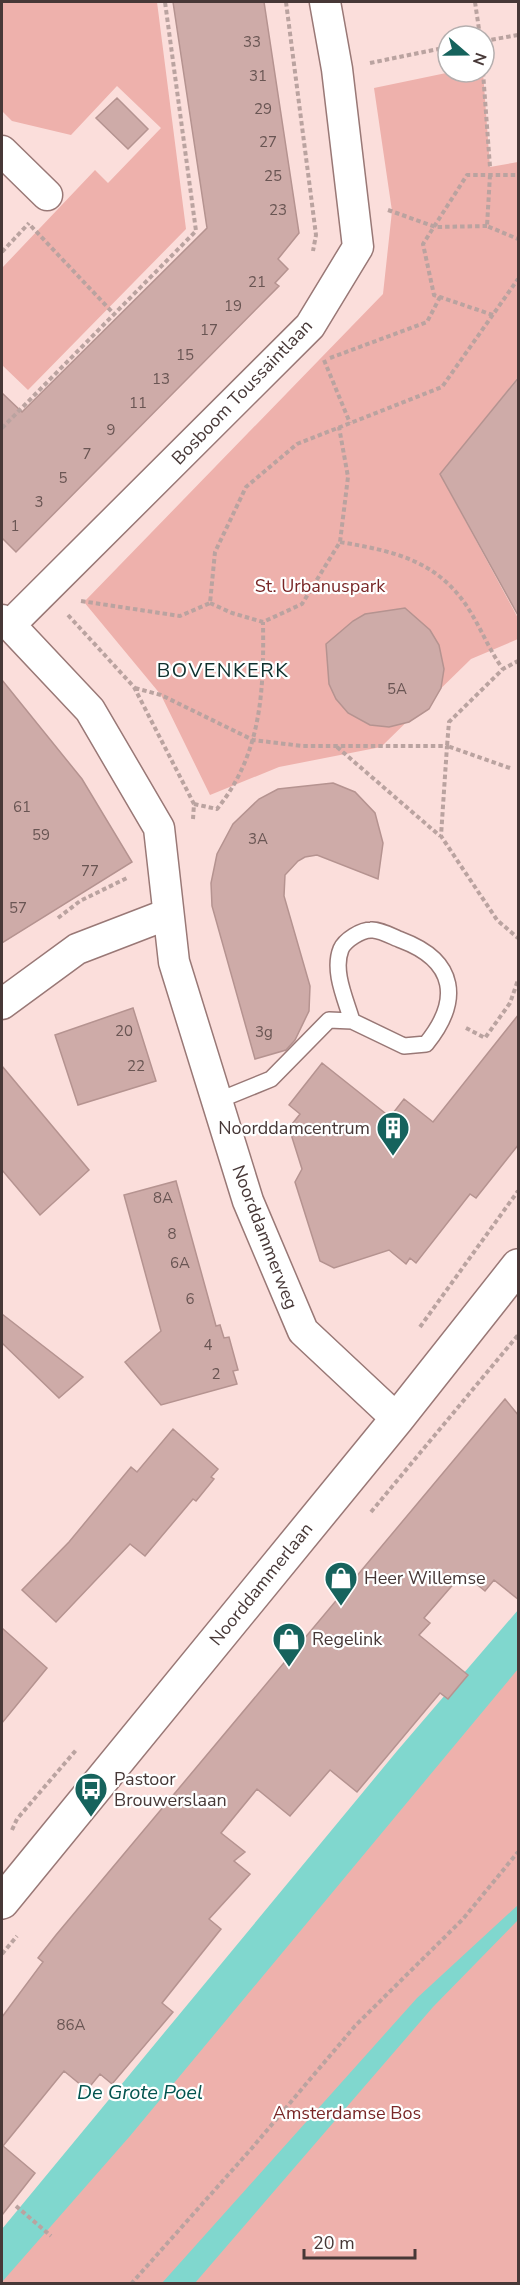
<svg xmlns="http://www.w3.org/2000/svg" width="520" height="2285" font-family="'Nunito Sans',sans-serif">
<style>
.green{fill:#eeb1ac}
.water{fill:#80d7ce}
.building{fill:#ceaba8;stroke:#b59390;stroke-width:1.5}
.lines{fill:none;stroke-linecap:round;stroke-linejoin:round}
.service-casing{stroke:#997876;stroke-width:18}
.minor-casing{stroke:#997876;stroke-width:33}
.tertiary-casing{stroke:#997876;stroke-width:36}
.path{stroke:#baa3a0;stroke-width:4;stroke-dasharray:4.5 3;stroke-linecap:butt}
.service{stroke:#fff;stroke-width:15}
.minor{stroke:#fff;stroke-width:30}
.tertiary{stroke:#fff;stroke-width:33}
.labels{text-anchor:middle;stroke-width:4.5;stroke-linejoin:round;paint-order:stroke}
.number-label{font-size:15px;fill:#695553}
.street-label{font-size:18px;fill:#473837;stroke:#fff}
.park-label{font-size:18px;fill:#792727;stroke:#fff}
.poi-label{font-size:18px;fill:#473837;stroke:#fff;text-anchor:start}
.neighbourhood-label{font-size:20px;letter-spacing:1.5px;fill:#0d302d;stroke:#fff}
.water-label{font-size:20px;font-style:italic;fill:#03544f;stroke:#fff}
</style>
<rect width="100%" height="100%" fill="#fbdedb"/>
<path class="green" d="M2,2H157L186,229L28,390L2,365V268L95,170L108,183L161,128L117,86L71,135L12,121L2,111Z
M451,72H483L490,167L518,162V377L440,474L518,618V639L471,659L381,747L279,767L210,795L161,695L84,602L383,294L392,211L374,88Z
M518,1658V2283L2,2284V2251Z"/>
<path class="water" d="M518,1610V1669L130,2136L2,2282V2229L397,1751Z
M518,1905V1920L433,2007L195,2283H162L417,1998Z"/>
<path class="building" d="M173,2H264L299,233L278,259L288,269L275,283L279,286L16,552L2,538V393L22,412L207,228Z
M117,98L148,129L128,149L96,118Z
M519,377V617L440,474Z
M405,608L430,630L439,645L444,669L441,688L429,709L409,722L389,727L370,725L348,713L336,699L329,684L326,644L353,621L365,614Z
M2,680L82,779L132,862L2,943Z
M333,783L355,792L375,813L383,843L378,879L317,855L305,857L298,861L285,875L284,896L310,986L309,1011L295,1040L286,1050L255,1059L212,906L211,883L217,854L233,824L259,799L278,789Z
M133,1008L156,1081L78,1105L55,1035Z
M519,1014V1144L476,1198L470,1194L416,1263L410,1258L406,1264L389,1250L334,1268L320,1261L295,1182L302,1169L289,1128L300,1114L289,1105L322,1063L390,1117L404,1099L433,1122Z
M2,1066L89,1170L40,1215L2,1170Z
M176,1181L216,1326L220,1325L224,1338L229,1337L238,1370L233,1371L237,1384L161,1405L125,1362L161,1331L124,1195Z
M2,1314L83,1377L59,1398L2,1343Z
M505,1399L519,1416V1600L494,1580L485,1591L463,1573L424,1618L430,1623L419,1635L468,1675L448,1699L440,1693L357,1792L330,1770L290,1816L257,1789L221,1833L245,1852L234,1861L250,1874L209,1919L221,1929L162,2003L173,2012L112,2084L100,2074L87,2090L64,2071L3,2146L35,2173L2,2215V2017L43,1962L38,1958L56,1935Z
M173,1429L218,1469L211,1477L214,1479L196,1501L193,1499L145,1556L130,1544L56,1622L22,1590L69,1542L131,1467L137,1472Z
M2,1628L47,1668L2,1723Z"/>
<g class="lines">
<g class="service-casing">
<path id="service" d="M217,1101L271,1079L329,1020L352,1021L404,1046L426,1044C461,1001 457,961 401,940C393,937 379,929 371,930C361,930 345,940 341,949C332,971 346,1000 352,1021"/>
</g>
<g class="minor-casing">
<path id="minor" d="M2,151L47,195
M2,620L10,625L90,710L159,828L174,962L248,1201L303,1331L397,1419
M10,625L310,326L358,247L337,69L325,2
M2,1004L77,949L168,914"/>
</g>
<g class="tertiary-casing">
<path id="tertiary" d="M2,1902L397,1419L518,1266"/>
</g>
<path class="path" d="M286,2L316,235L313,251
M475,2L480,36
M484,41L518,35
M370,63L448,47
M483,72L490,167
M490,175L487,226L518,239
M388,210L436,227L487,226
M31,226L113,313
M2,252L29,223
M493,315L434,295L423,244L467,175H518
M330,358L427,322L440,297
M324,360L350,423
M2,428L196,231L165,2
M340,542C393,551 437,560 468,608C481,628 489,650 503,669
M81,601L180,616L210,603L215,552L246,487L297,444L442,387L518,279
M210,603L232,613L263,622L302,604L340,542L348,477L339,427
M68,615L134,687L194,804L193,819
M135,688L161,695L253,740L302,746H447L441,836L497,920L518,938
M337,747L440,836
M510,768L447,746L449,722L503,669L518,661
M194,804L217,809C262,753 264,690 263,622
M58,918L80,901L129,877
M466,1028L485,1038L510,1003L518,980
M420,1327L518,1191
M371,1512L518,1335
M12,1830L17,1819L77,1749
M2,1954L17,1936
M16,2206L51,2236
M131,2284L252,2148L355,2026L463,1919L518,1852"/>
<use href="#service" class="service"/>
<use href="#minor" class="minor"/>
<use href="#tertiary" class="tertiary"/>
</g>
<defs>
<g id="building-pin" transform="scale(1.725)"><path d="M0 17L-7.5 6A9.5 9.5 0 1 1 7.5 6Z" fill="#16635d" stroke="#fff"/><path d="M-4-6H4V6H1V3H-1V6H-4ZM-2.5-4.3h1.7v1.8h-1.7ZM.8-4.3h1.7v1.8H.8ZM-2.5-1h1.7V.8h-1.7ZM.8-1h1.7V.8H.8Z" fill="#fff"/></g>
<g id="shop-pin" transform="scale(1.725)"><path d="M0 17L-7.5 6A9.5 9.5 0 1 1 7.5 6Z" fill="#16635d" stroke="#fff"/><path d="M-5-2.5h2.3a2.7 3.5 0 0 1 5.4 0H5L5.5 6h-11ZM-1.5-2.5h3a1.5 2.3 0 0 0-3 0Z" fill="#fff"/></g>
<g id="bus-pin" transform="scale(1.725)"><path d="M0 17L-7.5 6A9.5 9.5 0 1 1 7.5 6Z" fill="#16635d" stroke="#fff"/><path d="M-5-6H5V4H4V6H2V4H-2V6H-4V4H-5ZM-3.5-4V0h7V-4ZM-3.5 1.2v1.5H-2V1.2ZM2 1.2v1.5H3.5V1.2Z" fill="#fff"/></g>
</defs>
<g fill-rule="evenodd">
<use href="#building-pin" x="393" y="1128"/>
<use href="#shop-pin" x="341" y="1578"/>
<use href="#shop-pin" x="289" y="1639"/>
<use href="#bus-pin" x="91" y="1789"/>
</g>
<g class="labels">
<g class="number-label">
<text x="252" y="47">33</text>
<text x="258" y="81">31</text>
<text x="263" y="114">29</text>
<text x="268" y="147">27</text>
<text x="273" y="181">25</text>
<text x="278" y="215">23</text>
<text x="257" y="287">21</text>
<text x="233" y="311">19</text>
<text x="209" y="335">17</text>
<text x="185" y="360">15</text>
<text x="161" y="384">13</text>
<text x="138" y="408">11</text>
<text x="111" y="435">9</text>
<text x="87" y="459">7</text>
<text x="63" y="483">5</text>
<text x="39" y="507">3</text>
<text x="15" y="531">1</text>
<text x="397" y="694">5A</text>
<text x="22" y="812">61</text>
<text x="41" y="840">59</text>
<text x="258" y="844">3A</text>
<text x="90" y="876">77</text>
<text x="18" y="913">57</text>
<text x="124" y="1036">20</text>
<text x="264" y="1037">3g</text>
<text x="136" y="1071">22</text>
<text x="163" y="1203">8A</text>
<text x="172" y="1239">8</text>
<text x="180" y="1268">6A</text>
<text x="190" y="1304">6</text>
<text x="208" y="1350">4</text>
<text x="216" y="1379">2</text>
<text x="71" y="2030">86A</text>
</g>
<g class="street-label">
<text transform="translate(242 392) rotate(-46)" y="6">Bosboom Toussaintlaan</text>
<text transform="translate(265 1237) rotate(69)" y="6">Noorddammerweg</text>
<text transform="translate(261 1584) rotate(-51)" y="6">Noorddammerlaan</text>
</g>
<g class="park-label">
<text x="320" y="592">St. Urbanuspark</text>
<text x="347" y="2119">Amsterdamse Bos</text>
</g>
<g class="poi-label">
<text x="370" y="1134" text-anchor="end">Noorddamcentrum</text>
<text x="364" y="1584">Heer Willemse</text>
<text x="312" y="1645">Regelink</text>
<text x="114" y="1785">Pastoor<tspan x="114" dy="21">Brouwerslaan</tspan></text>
</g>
<g class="neighbourhood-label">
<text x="223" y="677">BOVENKERK</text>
</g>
<g class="water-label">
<text x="140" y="2099">De Grote Poel</text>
</g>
</g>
<rect width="520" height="2285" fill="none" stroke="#473837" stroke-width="6"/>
<g transform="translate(466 54) rotate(110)"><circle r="28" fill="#ffffff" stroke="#b5afaf" stroke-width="1.5"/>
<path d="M0-4.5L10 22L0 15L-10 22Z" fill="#16635d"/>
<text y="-9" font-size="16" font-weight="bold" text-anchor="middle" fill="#473837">N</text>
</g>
<path d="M304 2249v9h111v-9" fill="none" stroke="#473837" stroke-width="3"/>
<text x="313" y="2249" font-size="18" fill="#473837" stroke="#ffffff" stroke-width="4.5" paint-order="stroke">20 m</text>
</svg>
